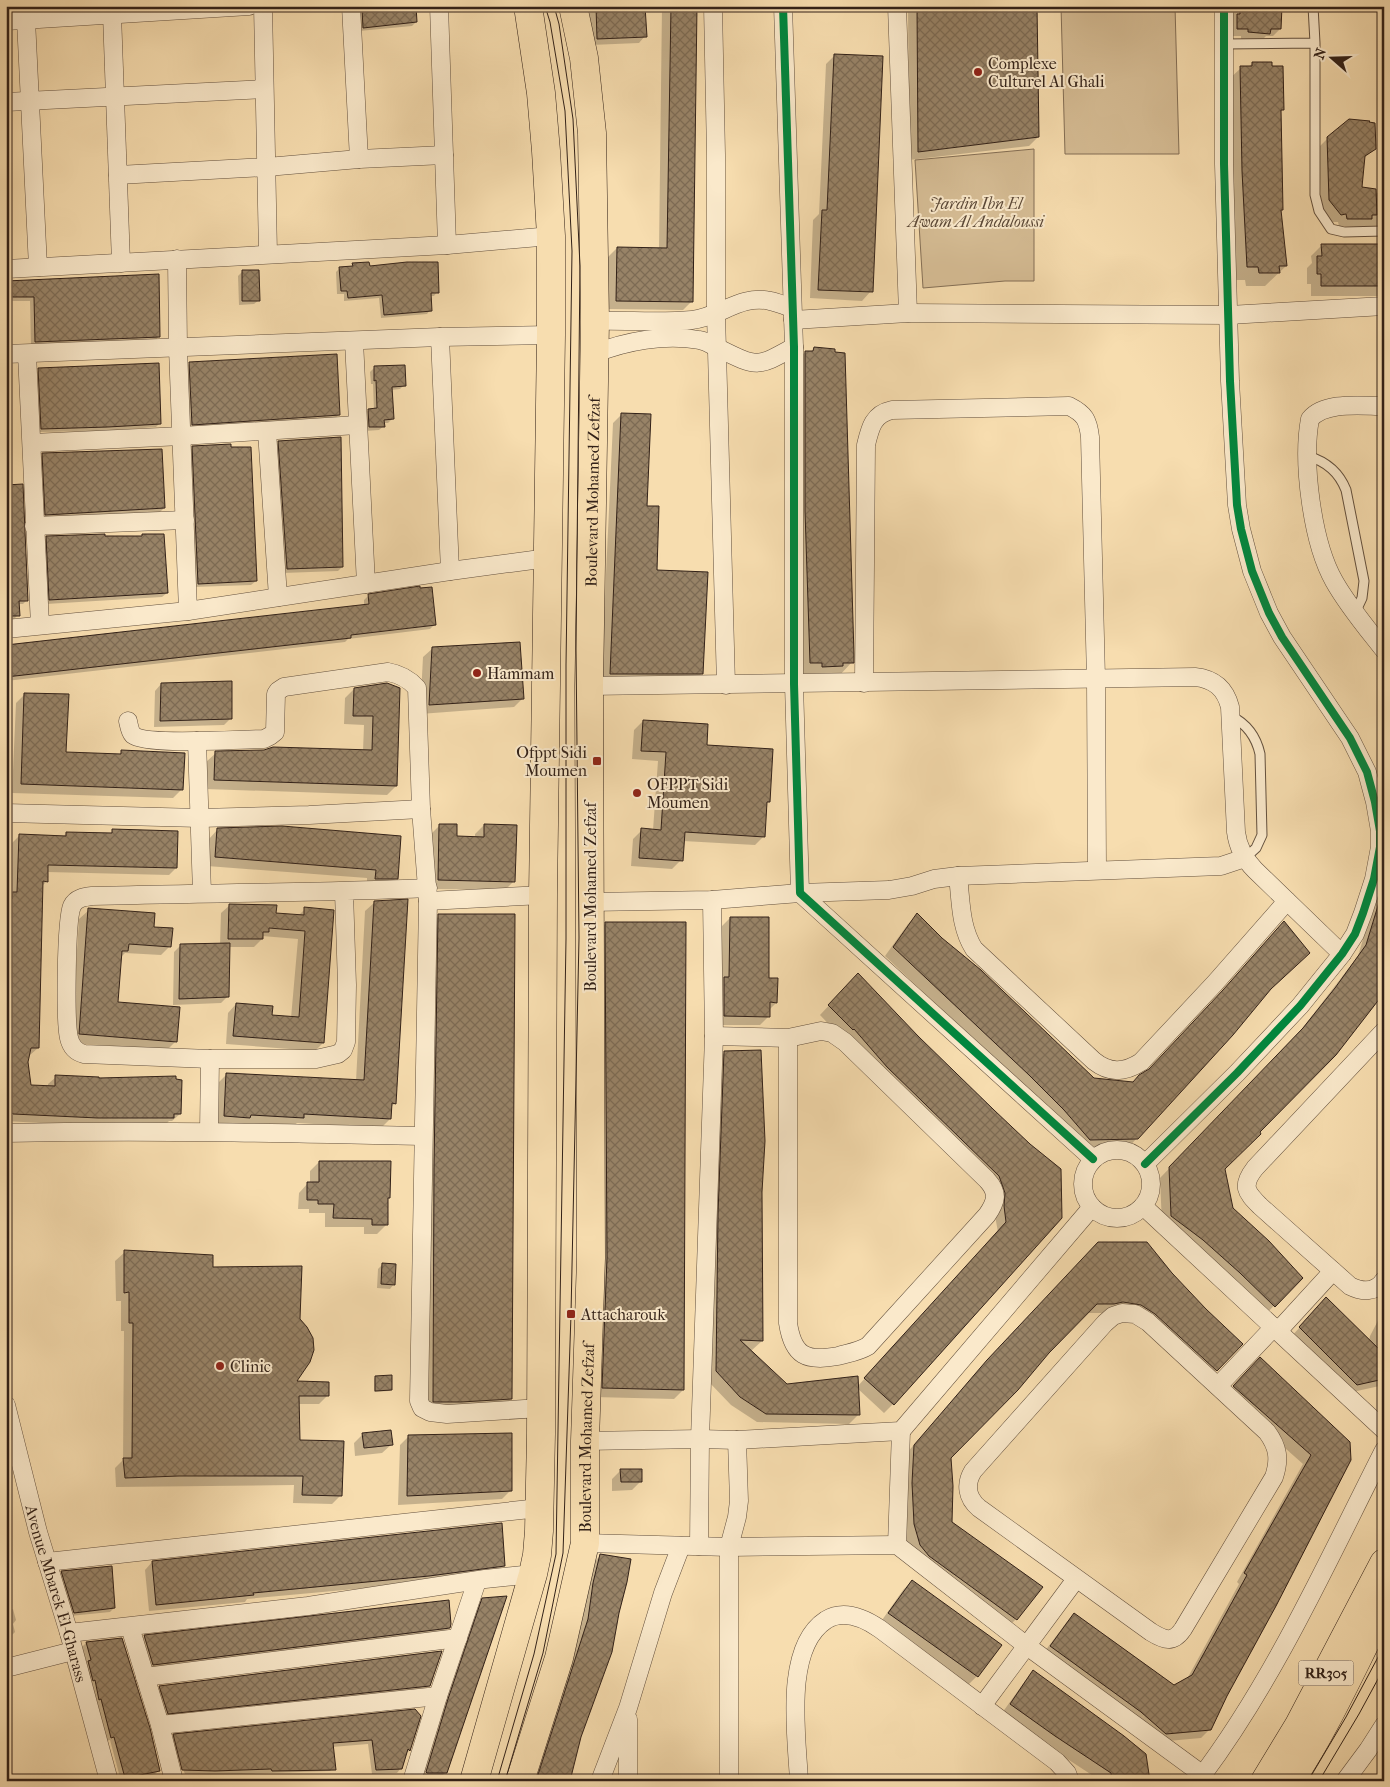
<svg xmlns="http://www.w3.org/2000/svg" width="1390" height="1787" font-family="'IM FELL French Canon',serif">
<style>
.garden{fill:#d6bd95;stroke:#846f56}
.shadow{fill:#0003}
.building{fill:url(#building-cross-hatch);stroke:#322118}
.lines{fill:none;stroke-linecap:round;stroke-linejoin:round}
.service-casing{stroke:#63503e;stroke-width:11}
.minor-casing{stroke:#63503e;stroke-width:19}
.primary-casing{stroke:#322118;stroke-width:29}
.service{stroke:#fae9cb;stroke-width:9}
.minor{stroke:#fae9cb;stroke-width:18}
.primary{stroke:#f7ddaf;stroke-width:28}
.tram{stroke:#322118;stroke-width:1}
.cycleway-casing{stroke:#fae9cb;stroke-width:11}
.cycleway{stroke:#00873e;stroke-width:8}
.poi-dot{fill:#8f2418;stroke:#fae9cb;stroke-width:2}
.labels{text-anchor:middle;stroke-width:4;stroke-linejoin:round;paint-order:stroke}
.shield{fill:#fae9cb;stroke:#6e5d4e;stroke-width:1}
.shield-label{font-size:15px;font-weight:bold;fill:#322118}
.poi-label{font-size:16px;fill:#322118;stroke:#fae9cb;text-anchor:start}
.park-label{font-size:16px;font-style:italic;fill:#5b4837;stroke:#fae9cb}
.street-label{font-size:16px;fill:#322118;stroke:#fae9cb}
</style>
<defs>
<pattern id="building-cross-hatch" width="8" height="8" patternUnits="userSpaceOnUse" patternTransform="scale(1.25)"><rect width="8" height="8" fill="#988367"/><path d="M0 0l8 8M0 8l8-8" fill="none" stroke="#7d6b54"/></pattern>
</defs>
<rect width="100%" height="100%" fill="#f7ddaf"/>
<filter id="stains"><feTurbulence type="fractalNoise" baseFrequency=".004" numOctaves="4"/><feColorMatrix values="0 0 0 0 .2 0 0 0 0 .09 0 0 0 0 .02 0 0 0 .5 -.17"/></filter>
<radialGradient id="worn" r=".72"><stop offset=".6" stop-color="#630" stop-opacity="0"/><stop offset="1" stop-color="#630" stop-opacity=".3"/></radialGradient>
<path class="garden" d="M1061,6H1175L1179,154H1065Z
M1034,149V281H1005L923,288L915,160Z"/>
<path class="shadow" d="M589,6H644L645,36L639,43L591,45Z
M662,6H696L692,301L683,310L607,309L608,257L617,248L659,249Z
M908,6H1036L1038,137L1029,146L909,160Z
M1230,6H1280V29L1273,36H1266L1261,41L1241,40V36H1230Z
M362,10L416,22L412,26L359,31L358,14Z
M835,55L871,291L862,301L810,298L813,220L819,214L826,64Z
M1253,63L1271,67L1282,110L1280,112L1282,210L1280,211L1286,266L1265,286H1246L1245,280H1234L1227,81L1241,68L1248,67Z
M1328,138L1375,149L1363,159L1361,188L1374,193L1384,192V228L1339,226L1338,222H1333L1321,208L1319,147Z
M1322,245H1384V293L1378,296H1311V284H1307V268L1312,263L1311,256Z
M353,265L437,292L434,296H430V310L427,314L381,318L379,298L344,301V294H337L336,272L340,268H350Z
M242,272L259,300L254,304L239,305L238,276Z
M6,281L159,336L155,341L31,346L30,301H12L11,343L6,347Z
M814,349L852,662L839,676H797L791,366L805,352H811Z
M190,363L339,415L334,419L188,428L186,367Z
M374,368L404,385L400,389L391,390L392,419L388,423H383L384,426L379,430L365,431L364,414L369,410H374L373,384H371L370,372Z
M39,370L160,423L156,427L103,431L38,432L35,374Z
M6,371L11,450L6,454Z
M622,414L646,507L655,571L702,673L693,682H601L613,423Z
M279,442L342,567L338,571L283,573L275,446Z
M193,447L256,581L251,585L194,587L189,451Z
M43,454L164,508L160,512L42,519L39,459Z
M6,486L27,600L23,604H18V615L14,619L6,620Z
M47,537H141L167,593L162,597L46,604L43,542Z
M369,595L435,624L430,629L348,639L345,642L6,681V646L364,606V600Z
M433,648L523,698L514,707L420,714L423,657Z
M161,684L231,718L224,725L154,727L155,691Z
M387,684L396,786L387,795L205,789L206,762L216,753L363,751L364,725L344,724L345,698L354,689Z
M25,694L65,753L118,755L122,752L182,789L173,798L12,793L16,703Z
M643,721L706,746L768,801L766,804L764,836L755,845L683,841L681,860L672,869L631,866L633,839L642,830H653L658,761L632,759L634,730Z
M440,825L456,837L475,838V834L484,825L514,881L505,890L429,889L431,834Z
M282,828L396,878L387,887L367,888V878L207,866L209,839L218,829Z
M113,831L176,868L169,875L47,872V881L42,886L38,1048L30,1055H28L26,1062L30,1086L48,1087V1084L56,1077L180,1114L172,1121H169L165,1125L40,1123L6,1121V900L10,895L12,843L19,836L63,837L66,833L109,835Z
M1384,855V990L1224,1169L1232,1208L1301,1278L1265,1315L1162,1225L1160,1178L1294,1039L1358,956L1373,906Z
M375,902L395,1103L391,1107L390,1119L381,1128L297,1123L293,1126L243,1124L240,1126L215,1125L218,1083L227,1074L356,1081L365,911Z
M230,905L275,914L298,916L305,909L323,1043L315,1051L226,1044L228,1013L236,1004L271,1016L291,1018L298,939L262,936V939L254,947H229L228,996L221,1003L173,1005L174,952L181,945H220L221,913Z
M89,910L153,928L170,946L161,955L125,953L120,958L116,1003L176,1041L167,1050L71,1043L79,919Z
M917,915L1093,1079L1132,1084L1267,992L1128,1148L1081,1149L1020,1084L885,956L908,924Z
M439,916L511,1399L502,1408L424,1410L430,925Z
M730,918L768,979L776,1003L769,1010V1016L760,1025H716L721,927Z
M606,923L683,1390L674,1399L594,1397L597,932Z
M849,984L917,1037L1029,1145L1060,1170L893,1404L884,1413L857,1388L858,1415L849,1424L757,1422L731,1405L707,1380L716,1061L725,1052L761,1192L762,1341L752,1350H748L786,1385L857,1387L998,1232L995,1216L997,1202L820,1015Z
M319,1162L389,1198L387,1200L386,1225L377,1234H364V1227H325V1213H309V1209H298L299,1193L308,1183H310V1171Z
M125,1252L212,1268L295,1383L328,1395L319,1404H298L299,1441L341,1495L332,1504L293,1503L294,1485L116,1487L115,1468L123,1460L124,1331H121V1301H116L115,1261Z
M1089,1253L1171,1274L1241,1344L1207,1380L1146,1323L1104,1313H1087L949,1457L951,1523L1016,1619L1007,1628L911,1555L905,1534V1455L979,1371Z
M382,1265L394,1284L390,1289L377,1288L378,1269Z
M1326,1298L1369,1341L1370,1336L1384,1309V1385L1348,1393L1291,1337Z
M1260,1359L1349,1442L1210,1729L1201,1738L1157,1742L1042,1655L1066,1623L1074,1614L1174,1686L1187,1679L1239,1584L1237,1582L1303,1464L1225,1395Z
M375,1377L391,1390L389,1391L374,1392V1379Z
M363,1434L392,1444L382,1453L355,1456L354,1443Z
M409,1436L511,1490L502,1499L398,1505L400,1445Z
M621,1470L641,1481L632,1490L612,1491V1479Z
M601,1555L580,1737L569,1781H531L591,1565Z
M152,1562L503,1566L496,1573L421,1583L247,1599L245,1602L149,1611L145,1570Z
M62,1572L114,1608L110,1612L70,1616L58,1576Z
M912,1581L1000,1645L977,1676L968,1685L880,1623L903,1590Z
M6,1598L10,1609H13L16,1620L13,1624L15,1632L6,1641Z
M483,1599L446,1772L437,1781H418L474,1609Z
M309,1618L449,1628L444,1632L149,1669L140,1641L144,1636Z
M121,1639L159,1770L155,1774L123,1781H121L110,1740L107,1741L97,1703H95L84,1666L87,1664L82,1647L86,1643Z
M1034,1672L1148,1781H1101L1046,1745L1002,1713L1025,1681Z
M429,1685L425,1690L164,1717L156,1691L160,1687Z
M419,1716L409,1751L405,1754L401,1768L397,1773L372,1774L368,1744L332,1747L334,1767L330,1771L210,1775L185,1774L170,1740L174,1736Z"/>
<path class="building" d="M387,6H416L417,22L363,28L362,9Z
M596,6H645L647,37L597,39Z
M671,6H697L693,302L616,301L617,247L667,248Z
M917,6H1037L1039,137L918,152Z
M1240,6H1282L1281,29H1271L1270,34L1248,32V29H1237V14H1240Z
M834,54L883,56L873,292L818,290L822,210H827Z
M1252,62H1272V66H1283L1284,110H1281L1283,210H1281L1287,266H1279L1280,273H1259L1258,267H1247L1242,171L1240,66H1252Z
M1349,119L1370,121L1369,122L1375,123L1376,149L1365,156L1362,187L1376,189L1377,215H1372V219H1347L1346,214L1341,215L1329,200L1327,137Z
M1321,244H1384V286H1321V274H1317V256H1322Z
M369,262L370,266L407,262H438L439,293H431L432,311L384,315L382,295L348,298L347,291H341L339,267L353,266L352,263Z
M242,270H259L260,301H242Z
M159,274L160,337L35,342L34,297H6V281Z
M814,347L835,349V352L845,353L854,655V663H843V666L822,667V663H810L805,511V351H813Z
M337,354L340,415L192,425L189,362Z
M159,363L161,424L108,427L41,429L38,368Z
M405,365L406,386L392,387L394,419L384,420L385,427H369L368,409L377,408L376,380L374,381V366Z
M621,413L651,414L647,506H659L657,570L708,572L703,674H610Z
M341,437L343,567L287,569L278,441Z
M231,444V447H251L257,581L198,584L192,446Z
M162,449L165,508L45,515L42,453Z
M23,484L28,601H19L20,616H6V485Z
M105,534V536H142V534H164L168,593L49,600L46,536Z
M420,586V588L432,587L436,625L351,635V638L6,677V645L369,604L368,594Z
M520,642L524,699L429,705L432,647Z
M232,681V719L160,721L161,683Z
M387,683L400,688L397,786L214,780L215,751L264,750L273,747L372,750L373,716H353L354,688Z
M24,693L69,694L66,752L121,754V750L185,753L183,790L21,784Z
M643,720L708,724L707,745L773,749L770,802H767L765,837L685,832L683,861L639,858L641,828L661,830L666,752L641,751Z
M439,824H457V836L484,837V824L517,825L515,882L438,880Z
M282,826L401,836L398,879H375L376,870L215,857L217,828Z
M112,829L178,831L177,868L48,865V882L43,881L39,1048H31L28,1062L31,1085L55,1086V1075L99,1077V1078L176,1076V1079L182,1080L181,1114H174V1118H98L13,1114L6,1107V899H12V892H17L19,834L66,836V832L112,833Z
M408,899L396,1104L392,1103L391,1119L304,1114V1118L251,1115L250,1118L224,1116L226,1073L364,1080L374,901Z
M1380,899L1384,900V993L1336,1055L1260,1132L1261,1134L1225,1169L1233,1208L1269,1241L1303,1278L1275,1307L1240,1273L1203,1240L1171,1216L1169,1167L1303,1028L1335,988L1366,945Z
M229,904L277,905L276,913L304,915V907L334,910L324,1043L233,1036L236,1003L273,1006L272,1015L299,1017L305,931L269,928V932H263V939H228Z
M88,908L155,913L154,927L173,928L171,947L129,944L128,951H122L118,1002L180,1007L177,1042L79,1034Z
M917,913L942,938L981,970L1094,1078L1133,1082L1139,1075L1149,1069L1223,990L1284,921L1310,953L1271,989L1233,1035L1138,1139L1090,1140L1064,1110L1029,1075L893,947Z
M438,914H515L512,1399L461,1402H433L434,1167Z
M730,917H769V978H778L777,1003L770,1002V1017L724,1016V977H729Z
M605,922H686L684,1390L602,1388L607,1258Z
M230,943L229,997L179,999L180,944Z
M858,973L918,1036L994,1110L1030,1144L1061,1169L1062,1218L894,1405L864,1378L1006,1222L1004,1206L1005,1193L999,1176L887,1067L854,1029L853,1030L828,1005Z
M761,1050L765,1141L762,1192L763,1341L740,1340L787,1384L858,1376L860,1415L766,1414L740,1397L716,1371L718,1214L724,1051Z
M319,1161H391L390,1198H388V1225H372V1219L333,1218L334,1204H318V1200H307V1182H319Z
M1098,1242H1147L1172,1273L1206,1309L1243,1344L1217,1371L1155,1314L1141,1305L1123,1302L1114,1304H1097L1049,1353L1018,1390L951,1458L953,1486L952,1522L1043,1587L1017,1620L929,1556L920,1545L914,1524L912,1483L914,1445L987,1360Z
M124,1250L213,1255V1267L302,1266L300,1319L307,1327L313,1338L314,1350L310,1362L297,1381L329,1382V1396H299L300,1440L344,1441L342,1496L302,1495L303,1476H179L125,1478L123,1458H132L133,1323H129V1292L124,1293Z
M382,1263L396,1264L395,1285L381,1284Z
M1326,1297L1384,1354V1379L1357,1385L1299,1327Z
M1260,1357L1350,1442L1351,1460L1276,1606L1227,1696L1211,1730L1166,1734L1141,1712L1050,1646L1074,1613L1174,1685L1192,1675L1247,1575L1244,1573L1311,1455L1233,1386Z
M392,1375V1390L375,1391V1376Z
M391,1430L393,1445L364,1448L362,1433Z
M512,1433V1491L407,1496L408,1435Z
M620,1469H642V1482H621Z
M502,1523L505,1566L429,1576L253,1593L254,1595L156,1605L152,1561Z
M600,1554L631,1559L627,1582L619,1613L612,1652L581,1737L570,1781H536L588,1619L593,1583Z
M112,1566L115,1608L74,1613L61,1571Z
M912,1580L1002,1645L978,1677L888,1613Z
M507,1596L447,1773H427L426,1772L448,1699L482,1598Z
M449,1600L451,1624L450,1628L153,1665L144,1635Z
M122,1638L150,1728L160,1771L125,1778L114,1737L111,1738L101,1699L99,1700L95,1680L93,1681L88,1661L91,1660L86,1642Z
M442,1651L430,1686L168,1714L159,1686Z
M1033,1670L1124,1736L1146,1754L1150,1781H1112L1111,1773L1055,1736L1010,1704Z
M415,1709L421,1716L410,1751L408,1749L402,1769L376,1770L372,1740L333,1743L336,1770L272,1771L271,1769L215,1771L182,1770L173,1734Z"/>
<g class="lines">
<g class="service-casing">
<path id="service" d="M1313,6L1315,43V195L1319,211L1331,229L1344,232L1384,231
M1224,44L1315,43
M1308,456C1327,462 1339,472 1346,490L1364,581L1362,598L1355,613
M1231,716C1247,724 1256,736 1260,754L1262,835L1256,848L1245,858"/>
</g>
<g class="minor-casing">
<g id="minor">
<path d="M263,6L268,254"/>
<path d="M351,6L359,159"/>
<path d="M439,6L444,155"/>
<path d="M713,6L716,155V314L726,685"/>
<path d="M783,6L794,347V684L800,893L1093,1159"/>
<path d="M897,6L908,313"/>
<path d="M112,14L121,263"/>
<path d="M26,20L38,267"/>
<path d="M6,21L249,6"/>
<path d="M6,102L264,89"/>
<path d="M118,175L267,167L359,159L444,155L447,245"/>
<path d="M177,259L178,348L188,611"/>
<path d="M6,269L447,245L551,236"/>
<path d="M793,320L908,313L1229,315L1384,306"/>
<path d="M595,321C627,320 660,323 692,320C720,317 741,294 770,301C777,302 785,306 792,308"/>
<path d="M440,337L450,571"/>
<path d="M354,341L366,584"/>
<path d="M6,354L440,337L551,335"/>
<path d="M27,354L40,625"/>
<path d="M594,354C625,341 665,334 699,340C707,341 713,346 720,349C758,368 758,367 794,347"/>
<path d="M1384,406C1361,406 1325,401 1310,419C1302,462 1312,542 1334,581C1348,606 1366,627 1384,650"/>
<path d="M267,431L278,597"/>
<path d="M32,443L182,436L357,425"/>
<path d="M34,526L185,520"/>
<path d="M6,629L188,611L450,571L548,558"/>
<path d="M864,683L866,445C870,428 873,414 892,410L1069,406C1085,414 1088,420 1090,437L1096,679L1097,870"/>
<path d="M589,686L1195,677C1214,679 1225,688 1230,707L1236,832C1238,848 1244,859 1255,870L1342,954"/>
<path d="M128,721C129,726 130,732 133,735C146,746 243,739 264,739L270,736L275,732L276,694L278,691L284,687L388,672C400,674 409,679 417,688L421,809L428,901L419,1401L422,1408L430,1412L447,1414L541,1408"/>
<path d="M197,741L202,893"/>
<path d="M6,813L200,818L309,815L421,809"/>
<path d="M958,876C961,901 960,927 974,949L1094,1061C1109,1073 1124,1073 1141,1062L1215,983L1287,901"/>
<path d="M344,892L347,985L346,1042L343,1050L338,1054L316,1059H210L84,1054C76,1052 71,1047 69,1038C65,1022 66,920 72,906C76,898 84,897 92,896C204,893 316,893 428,888"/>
<path d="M428,901L543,895"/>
<path d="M589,902L712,900L800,893L889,890L912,886L934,879L958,876L1221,866L1245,858"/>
<path d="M1384,1031L1255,1168C1241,1186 1246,1192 1260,1206L1350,1286C1362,1292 1376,1293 1384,1280"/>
<path d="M714,1036L788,1038L821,1031L832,1033L845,1042L987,1180C999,1193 996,1202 987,1215L868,1346C858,1352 848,1353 838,1356C806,1362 793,1356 788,1323V1038"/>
<path d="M209,1131L210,1059"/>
<path d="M6,1133C145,1130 284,1133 423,1136"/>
<circle cx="1117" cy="1184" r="34"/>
<path d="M1145,1164L1237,1073L1300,1006L1342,954L1355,934L1363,913L1374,879L1380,847V831L1375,802L1367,772L1350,738L1282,637L1269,613L1252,571L1241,529L1237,505L1230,381L1224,164V6"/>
<path d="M1143,1206L1384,1430"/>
<path d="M1122,1313L1135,1314L1148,1322L1267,1432C1278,1447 1280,1459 1274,1477L1183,1629C1173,1644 1164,1640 1151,1632L979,1508C967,1498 965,1484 973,1471L1105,1323L1113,1316Z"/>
<path d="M1278,1331L1333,1271"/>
<path d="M1218,1386L1274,1327"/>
<path id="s1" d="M6,1405L38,1532L69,1633L109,1781"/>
<path d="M585,1441L700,1439L737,1440L901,1431L1092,1207"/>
<path d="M585,1543L729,1547L897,1545L1027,1646L1203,1775"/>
<path d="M897,1545L901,1431"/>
<path d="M699,1546L700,1439L714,1036L712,900"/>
<path d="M47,1562L539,1508"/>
<path d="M130,1627L160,1725L174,1781"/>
<path d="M69,1633L308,1606L485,1579L533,1574"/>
<path d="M6,1668L73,1651"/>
<path d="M145,1677L458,1638"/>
<path d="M982,1706L1076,1579"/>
<path d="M628,1719V1781"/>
<path d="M160,1725L438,1696"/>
<path d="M412,1781L438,1696L477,1581"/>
<path d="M600,1781L628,1708L663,1593L681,1546"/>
<path d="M729,1781V1547L737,1517L739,1501L737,1440"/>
<path d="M799,1781C797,1737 783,1648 826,1620C844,1609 864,1618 880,1629L1057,1762L1067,1773L1070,1781"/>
<path d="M1198,1781C1274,1681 1327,1562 1384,1450"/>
<path d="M1345,1781L1368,1750L1384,1725"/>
</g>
</g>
<g class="primary-casing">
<g id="primary">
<path d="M474,1781L533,1574L537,1555L539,1531L541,1434L543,895L551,335V236L546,151L541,93L528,6"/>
<path id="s2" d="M520,1781L559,1658L585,1543V1441L591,1258L589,686L595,321L592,133L584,58L573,6"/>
<path d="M1265,1781L1299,1725L1384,1563"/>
<path d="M1290,1781C1327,1726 1353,1665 1384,1606"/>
</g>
</g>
<use href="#service" class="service"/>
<use href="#minor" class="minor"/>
<use href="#primary" class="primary"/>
<path class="tram" d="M497,1781L534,1654L556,1554L566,939V665L572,251L565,111L550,22L545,6
M505,1781L543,1653L563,1553L571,1314L579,938L576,649L580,266L573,119L559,24L554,6
M1308,1781L1346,1717L1384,1646
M1319,1781L1359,1714L1384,1668"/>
<g class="cycleway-casing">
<path id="cycleway" d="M783,6L794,347V684L800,893L1093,1159
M1145,1164L1237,1073L1300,1006L1342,954L1355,934L1363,913L1374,879L1380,847V831L1375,802L1367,772L1350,738L1282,637L1269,613L1252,571L1241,529L1237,505L1230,381L1224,164V6"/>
</g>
<use href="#cycleway" class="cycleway"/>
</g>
<g class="poi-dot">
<circle cx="978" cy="72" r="5"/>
<circle cx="477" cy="673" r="5"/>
<rect x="592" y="756" width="10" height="10" rx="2.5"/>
<circle cx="637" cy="793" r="5"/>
<rect x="566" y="1309" width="10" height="10" rx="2.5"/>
<circle cx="220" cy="1366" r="5"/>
</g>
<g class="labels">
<rect class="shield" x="1298.5" y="1660.5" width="55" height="25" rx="4"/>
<g class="shield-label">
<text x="1326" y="1678">RR305</text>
</g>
<g class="poi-label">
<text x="988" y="69">Complexe<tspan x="988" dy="18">Culturel Al Ghali</tspan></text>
<text x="487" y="679">Hammam</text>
<text x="587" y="758" text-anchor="end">Ofppt Sidi<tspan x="587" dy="18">Moumen</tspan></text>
<text x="647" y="790">OFPPT Sidi<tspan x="647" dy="18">Moumen</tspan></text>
<text x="581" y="1320">Attacharouk</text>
<text x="230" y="1372">Clinic</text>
</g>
<g class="park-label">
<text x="976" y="209">Jardin Ibn El<tspan x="976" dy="18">Awam Al Andaloussi</tspan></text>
</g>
<g class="street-label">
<text dy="6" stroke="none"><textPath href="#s2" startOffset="1298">Boulevard Mohamed Zefzaf</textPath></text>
<text transform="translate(590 897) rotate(-90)" y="6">Boulevard Mohamed Zefzaf</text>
<text dy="6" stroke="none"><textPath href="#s2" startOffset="352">Boulevard Mohamed Zefzaf</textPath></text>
<text dy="6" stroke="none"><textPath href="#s1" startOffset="195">Avenue Mbarek El-Gharass</textPath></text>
</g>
</g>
<rect width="1390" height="1787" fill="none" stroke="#f7ddaf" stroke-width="25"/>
<rect x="8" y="8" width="1375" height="1772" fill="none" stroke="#322118" stroke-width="2.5"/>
<rect x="12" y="12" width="1365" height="1762" fill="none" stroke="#322118"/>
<g transform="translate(1332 58) rotate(290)" stroke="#fae9cb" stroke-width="4" paint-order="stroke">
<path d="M0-4L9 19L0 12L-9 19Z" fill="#322118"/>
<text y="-8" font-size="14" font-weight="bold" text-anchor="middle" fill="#322118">N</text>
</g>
<rect width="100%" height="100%" filter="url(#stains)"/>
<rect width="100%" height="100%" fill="url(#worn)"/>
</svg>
